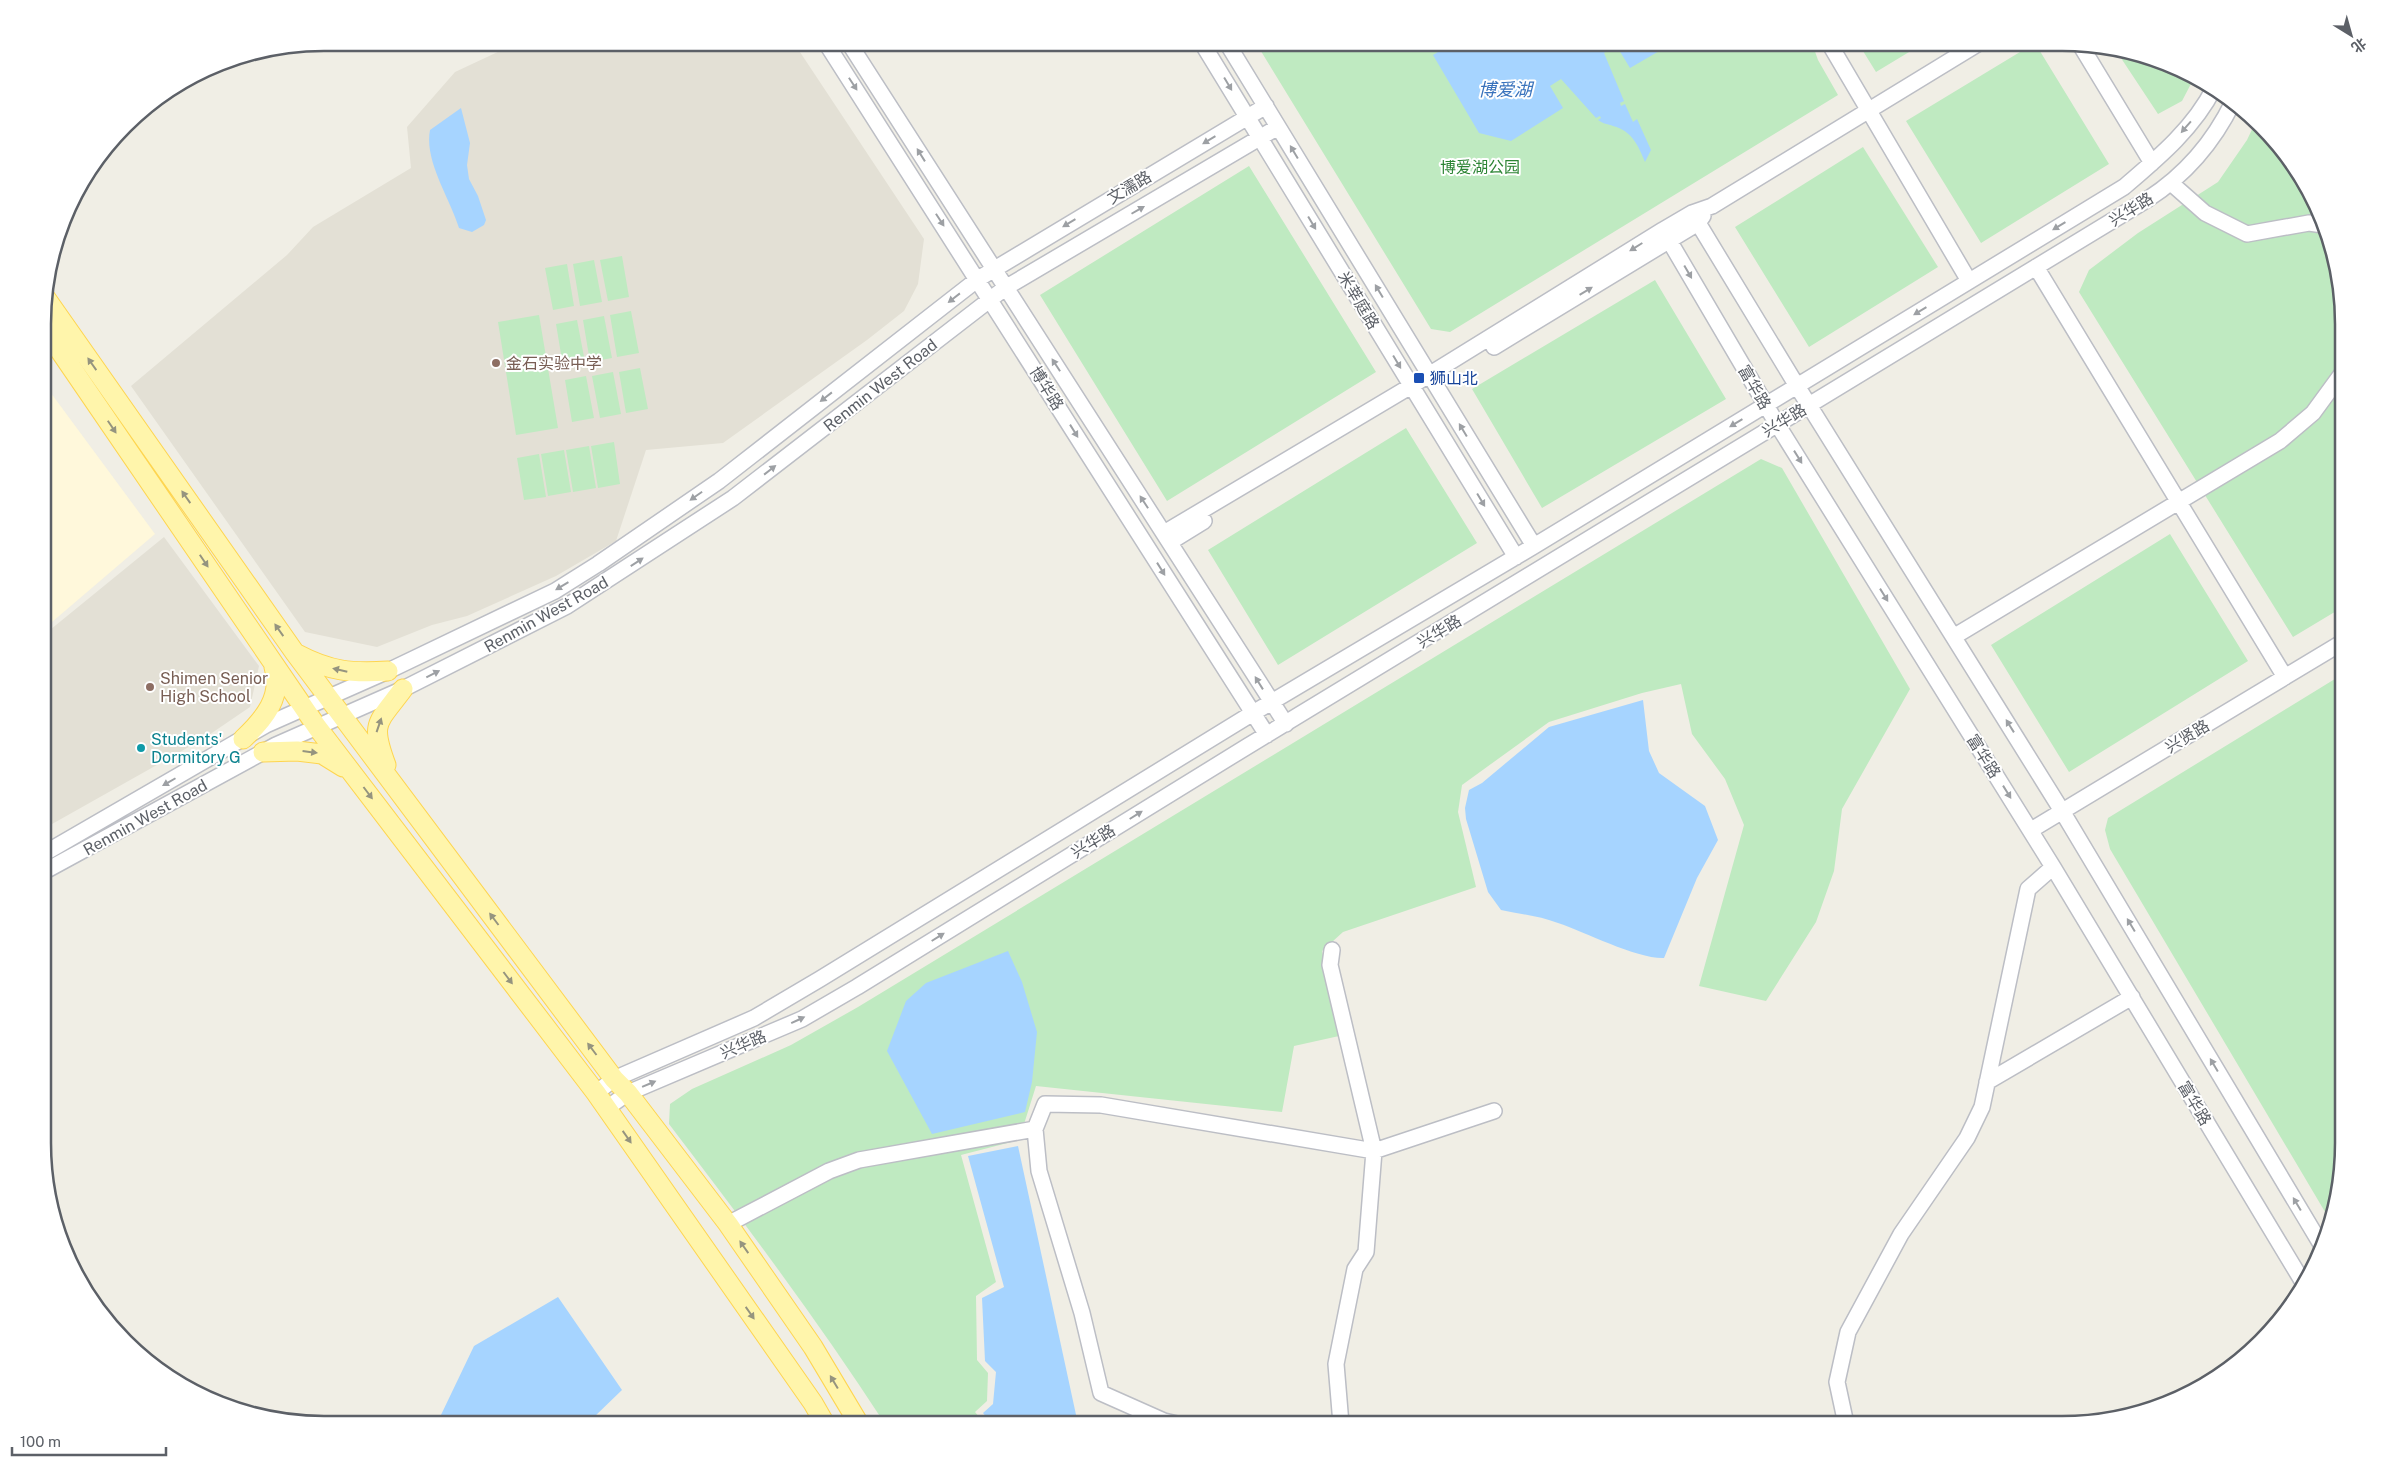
<svg xmlns="http://www.w3.org/2000/svg" width="2386" height="1467" font-family="'Public Sans','Noto Sans SC',sans-serif">
<style>
.commercial{fill:#fff8db}
.education{fill:#e3e0d5}
.green{fill:#bfeac1}
.water{fill:#a6d4ff}
.lines{fill:none;stroke-linecap:round;stroke-linejoin:round}
.minor-casing{stroke:#bcbec5;stroke-width:18}
.major-casing{stroke:#fed550;stroke-width:21}
.minor{stroke:#fff;stroke-width:15}
.major{stroke:#fff5ab;stroke-width:19}
.oneway{fill:#9da0a4}
.oneway2{fill:#95947f}
.education-dot{fill:#8d6e63;stroke:#fff;stroke-width:2}
.transit-dot{fill:#1a4fb4;stroke:#fff;stroke-width:2}
.culture-dot{fill:#0f9aa8;stroke:#fff;stroke-width:2}
.labels{text-anchor:middle;stroke-width:4;stroke-linejoin:round;paint-order:stroke}
.park-label{font-size:16px;fill:#2d8535;stroke:#fff}
.street-label{font-size:16px;fill:#5c6067;stroke:#fff}
.education-label{font-size:16px;fill:#785e54;stroke:#fff;text-anchor:start}
.transit-label{font-size:16px;fill:#164399;stroke:#fff;text-anchor:start}
.culture-label{font-size:16px;fill:#0d838f;stroke:#fff;text-anchor:start}
.water-label{font-size:18px;font-style:italic;fill:#3872bc;stroke:#fff}
.rim{fill:none;stroke:#5c6067;stroke-width:2.5}
</style>
<rect width="100%" height="100%" fill="#f0eee5"/>
<path class="commercial" d="M45,385L155,534L45,628Z"/>
<path class="education" d="M517,43H794L924,239L918,284L904,311L867,340L723,443L646,450L616,541L556,576L467,616L432,625L377,647L305,632L131,386L287,255L313,227L411,168L407,127L455,72Z
M164,537L259,666L250,707L203,739L45,828V634Z"/>
<path class="green" d="M1256,43H1812L1818,60L1838,95L1450,332L1431,329Z
M1858,43H1924L1876,72Z
M2035,43L2109,164L1981,243L1906,121Z
M2117,52L2152,57L2194,78L2182,101L2158,114Z
M2256,121L2306,184L2334,251L2343,306V607L2293,637L2079,292L2089,270L2138,233L2218,182L2247,140Z
M1863,147L1938,267L1809,347L1735,227Z
M1249,166L1376,372L1167,501L1040,295Z
M622,256L629,297L608,301L600,260Z
M594,260L602,302L580,306L573,264Z
M567,264L574,306L553,310L545,268Z
M1655,280L1726,399L1542,508L1472,389Z
M631,311L639,353L617,357L610,315Z
M539,315L558,428L516,435L498,322Z
M604,316L612,358L590,362L583,320Z
M577,320L585,362L563,366L556,324Z
M640,368L648,409L626,413L619,372Z
M613,372L621,414L600,418L592,376Z
M586,376L594,418L572,422L565,380Z
M1406,428L1477,543L1278,665L1208,550Z
M614,442L620,484L598,488L591,446Z
M589,446L596,488L573,492L566,450Z
M564,450L571,492L548,496L541,454Z
M539,454L546,497L524,500L517,458Z
M1761,459L1782,468L1910,689L1842,809L1834,871L1816,922L1766,1001L1699,986L1744,825L1725,779L1692,734L1681,684L1642,693L1549,722L1462,785L1458,812L1476,887L1343,932L1322,951L1339,1036L1294,1046L1282,1112L1036,1086L1019,1140L961,1155L996,1282L976,1296L977,1360L988,1373L987,1401L975,1412L985,1424H885C818,1321 744,1222 669,1124L670,1104L692,1089L791,1045L858,1007Z
M2170,534L2248,661L2069,772L1991,645Z
M2343,674V1161L2331,1222L2110,849L2105,830L2108,818Z"/>
<path class="water" d="M1453,43H1673L1630,68L1616,45L1604,53L1624,101L1620,103L1621,106L1625,104L1633,122L1637,119L1651,150L1645,162C1638,145 1632,131 1613,126C1608,124 1603,124 1598,120L1601,118L1600,116L1596,118L1561,79L1550,86L1563,108L1511,141L1479,133L1433,55Z
M461,108L470,143L467,165L469,179L478,196L486,220L484,225L472,232L459,228C450,198 424,161 430,130Z
M1643,700L1649,751L1659,773L1705,806L1718,840L1697,878L1664,958C1637,959 1585,932 1558,923C1540,916 1520,914 1501,910L1488,892L1466,819L1465,808L1469,790L1482,783L1549,727Z
M1008,951L1022,982L1037,1032L1032,1082L1025,1112L932,1134L887,1051L906,1001L926,983Z
M1018,1146L1078,1424H992L983,1413L993,1404L996,1372L985,1361L982,1298L1004,1287L968,1156Z
M558,1297L622,1390L593,1418L561,1424H414L440,1417L474,1346Z"/>
<g class="lines">
<g class="minor-casing">
<path id="minor" d="M826,43L1267,735
M849,43L1286,724
M1202,43L1516,557
M1227,43L1534,546
M1829,43L1969,281
M2081,46L2152,163
M2171,183L2205,213L2247,234L2309,223L2323,225
M1692,213L1797,386L2062,811L2322,1246
M1663,230L1777,424L2053,867L2304,1284
M2036,267L2285,677
M1494,347L1670,240L1698,223L1703,216
M1164,533L1411,386L1663,230L1692,213L1712,206L1979,43
M1170,542L1204,521
M1955,636L2280,441L2313,413L2343,372
M2031,830L2343,642
M45,853L266,725L388,671L555,591L598,564L719,481L978,279L1266,106
M45,871L276,745L403,689L567,606L733,498L1005,288L1278,127
M1332,950L1330,965L1374,1151L1494,1111
M1987,1082L2132,997
M596,1093L614,1079L754,1018L820,979L1253,713L1534,546L2124,187C2158,158 2194,128 2214,88
M607,1108L628,1093L802,1019L857,987L1248,746L2148,199C2185,175 2214,141 2233,102
M728,1224L829,1171L859,1160L1035,1129
M1177,1424L1164,1421L1101,1393L1082,1313L1039,1171L1035,1129L1045,1104L1101,1105L1374,1151L1366,1252L1355,1269L1336,1364L1341,1424
M1846,1424L1837,1382L1848,1332L1901,1234L1967,1138L1982,1107L2028,889L2053,867"/>
</g>
<g class="major-casing">
<path id="major" d="M45,297L295,653L614,1079L628,1093L728,1224L813,1347L859,1424
M45,329L317,727L596,1093L813,1403L825,1424
M297,654C331,672 351,673 388,671
M243,739C264,719 283,697 274,667
M263,752L297,751L322,754L343,767
M386,765C370,722 377,724 403,689"/>
</g>
<use href="#minor" class="minor"/>
<use href="#major" class="major"/>
</g>
<defs><path id="oneway-solid" d="M-6-.8H1V-3.2L6.5 0L1 3.2V.8H-6Z" transform="scale(1.25)"/></defs>
<g class="oneway">
<use href="#oneway-solid" transform="translate(853 84) rotate(57)"/>
<use href="#oneway-solid" transform="translate(1228 84) rotate(59)"/>
<use href="#oneway-solid" transform="translate(2186 127) rotate(131)"/>
<use href="#oneway-solid" transform="translate(1209 140) rotate(149)"/>
<use href="#oneway-solid" transform="translate(1294 152) rotate(-121)"/>
<use href="#oneway-solid" transform="translate(921 155) rotate(-122)"/>
<use href="#oneway-solid" transform="translate(1138 210) rotate(-30)"/>
<use href="#oneway-solid" transform="translate(940 220) rotate(57)"/>
<use href="#oneway-solid" transform="translate(1069 223) rotate(149)"/>
<use href="#oneway-solid" transform="translate(1312 223) rotate(59)"/>
<use href="#oneway-solid" transform="translate(2059 226) rotate(149)"/>
<use href="#oneway-solid" transform="translate(1636 247) rotate(148)"/>
<use href="#oneway-solid" transform="translate(1688 272) rotate(60)"/>
<use href="#oneway-solid" transform="translate(1379 291) rotate(-121)"/>
<use href="#oneway-solid" transform="translate(1586 291) rotate(-31)"/>
<use href="#oneway-solid" transform="translate(954 298) rotate(142)"/>
<use href="#oneway-solid" transform="translate(1920 311) rotate(149)"/>
<use href="#oneway-solid" transform="translate(1397 362) rotate(59)"/>
<use href="#oneway-solid" transform="translate(1056 365) rotate(-123)"/>
<use href="#oneway-solid" transform="translate(826 397) rotate(142)"/>
<use href="#oneway-solid" transform="translate(1736 423) rotate(149)"/>
<use href="#oneway-solid" transform="translate(1463 430) rotate(-121)"/>
<use href="#oneway-solid" transform="translate(1074 431) rotate(58)"/>
<use href="#oneway-solid" transform="translate(1798 457) rotate(58)"/>
<use href="#oneway-solid" transform="translate(770 470) rotate(-38)"/>
<use href="#oneway-solid" transform="translate(696 496) rotate(145)"/>
<use href="#oneway-solid" transform="translate(1481 500) rotate(59)"/>
<use href="#oneway-solid" transform="translate(1144 502) rotate(-123)"/>
<use href="#oneway-solid" transform="translate(637 562) rotate(-33)"/>
<use href="#oneway-solid" transform="translate(1161 569) rotate(58)"/>
<use href="#oneway-solid" transform="translate(562 586) rotate(149)"/>
<use href="#oneway-solid" transform="translate(1884 595) rotate(58)"/>
<use href="#oneway-solid" transform="translate(433 674) rotate(-27)"/>
<use href="#oneway-solid" transform="translate(1259 683) rotate(-122)"/>
<use href="#oneway-solid" transform="translate(2010 726) rotate(-122)"/>
<use href="#oneway-solid" transform="translate(169 782) rotate(150)"/>
<use href="#oneway-solid" transform="translate(2007 792) rotate(58)"/>
<use href="#oneway-solid" transform="translate(1136 815) rotate(-32)"/>
<use href="#oneway-solid" transform="translate(2131 925) rotate(-121)"/>
<use href="#oneway-solid" transform="translate(938 937) rotate(-32)"/>
<use href="#oneway-solid" transform="translate(798 1020) rotate(-25)"/>
<use href="#oneway-solid" transform="translate(2214 1065) rotate(-121)"/>
<use href="#oneway-solid" transform="translate(649 1084) rotate(-23)"/>
<use href="#oneway-solid" transform="translate(2297 1204) rotate(-121)"/>
</g>
<g class="oneway2">
<use href="#oneway-solid" transform="translate(92 364) rotate(-125)"/>
<use href="#oneway-solid" transform="translate(112 427) rotate(56)"/>
<use href="#oneway-solid" transform="translate(186 497) rotate(-125)"/>
<use href="#oneway-solid" transform="translate(204 561) rotate(56)"/>
<use href="#oneway-solid" transform="translate(279 630) rotate(-125)"/>
<use href="#oneway-solid" transform="translate(340 670) rotate(-167)"/>
<use href="#oneway-solid" transform="translate(379 725) rotate(-71)"/>
<use href="#oneway-solid" transform="translate(310 752) rotate(7)"/>
<use href="#oneway-solid" transform="translate(368 793) rotate(53)"/>
<use href="#oneway-solid" transform="translate(494 919) rotate(-127)"/>
<use href="#oneway-solid" transform="translate(508 978) rotate(53)"/>
<use href="#oneway-solid" transform="translate(592 1049) rotate(-127)"/>
<use href="#oneway-solid" transform="translate(627 1137) rotate(55)"/>
<use href="#oneway-solid" transform="translate(744 1247) rotate(-125)"/>
<use href="#oneway-solid" transform="translate(750 1313) rotate(55)"/>
<use href="#oneway-solid" transform="translate(834 1382) rotate(-121)"/>
</g>
<g class="education-dot">
<circle cx="496" cy="363" r="5"/>
<circle cx="150" cy="687" r="5"/>
</g>
<rect class="transit-dot" x="1413" y="372" width="12" height="12" rx="2.5"/>
<circle class="culture-dot" cx="141" cy="748" r="5"/>
<g class="labels">
<g class="park-label">
<text x="1480" y="173">博爱湖公园</text>
</g>
<g class="street-label">
<text transform="translate(1129 187) rotate(-31)" y="6">文濡路</text>
<text transform="translate(2131 209) rotate(-32)" y="6">兴华路</text>
<text transform="translate(1359 300) rotate(59)" y="6">米莘庭路</text>
<text transform="translate(880 385) rotate(-38)" y="6">Renmin West Road</text>
<text transform="translate(1755 387) rotate(60)" y="6">富华路</text>
<text transform="translate(1047 388) rotate(58)" y="6">博华路</text>
<text transform="translate(1784 420) rotate(-31)" y="6">兴华路</text>
<text transform="translate(546 614) rotate(-29)" y="6">Renmin West Road</text>
<text transform="translate(1439 631) rotate(-31)" y="6">兴华路</text>
<text transform="translate(2187 736) rotate(-31)" y="6">兴贤路</text>
<text transform="translate(1984 756) rotate(58)" y="6">富华路</text>
<text transform="translate(145 817) rotate(-29)" y="6">Renmin West Road</text>
<text transform="translate(1093 841) rotate(-32)" y="6">兴华路</text>
<text transform="translate(743 1044) rotate(-23)" y="6">兴华路</text>
<text transform="translate(2195 1103) rotate(59)" y="6">富华路</text>
</g>
<g class="education-label">
<text x="506" y="369">金石实验中学</text>
<text x="160" y="684">Shimen Senior<tspan x="160" dy="18">High School</tspan></text>
</g>
<g class="transit-label">
<text x="1430" y="384">狮山北</text>
</g>
<g class="culture-label">
<text x="151" y="745">Students'<tspan x="151" dy="18">Dormitory G</tspan></text>
</g>
<g class="water-label">
<text x="1505" y="96">博爱湖</text>
</g>
</g>
<path d="M0 0H2386V1467H0ZM324 51H2062A273 273 0 0 1 2335 324V1143A273 273 0 0 1 2062 1416H324A273 273 0 0 1 51 1143V324A273 273 0 0 1 324 51Z" fill="#fff" fill-rule="evenodd"/>
<path class="rim" d="M324 51H2062A273 273 0 0 1 2335 324V1143A273 273 0 0 1 2062 1416H324A273 273 0 0 1 51 1143V324A273 273 0 0 1 324 51Z"/>
<g transform="translate(2351 35) rotate(143)" stroke="#ffffff" stroke-width="4" paint-order="stroke">
<path d="M0-4L9 19L0 12L-9 19Z" fill="#5c6067"/>
<text y="-8" font-size="14" font-weight="bold" text-anchor="middle" fill="#5c6067">北</text>
</g>
<path d="M12 1447v8h154v-8" fill="none" stroke="#5c6067" stroke-width="2.5"/>
<text x="20" y="1447" font-size="15" fill="#5c6067" stroke="#ffffff" stroke-width="4" paint-order="stroke">100 m</text>
</svg>
